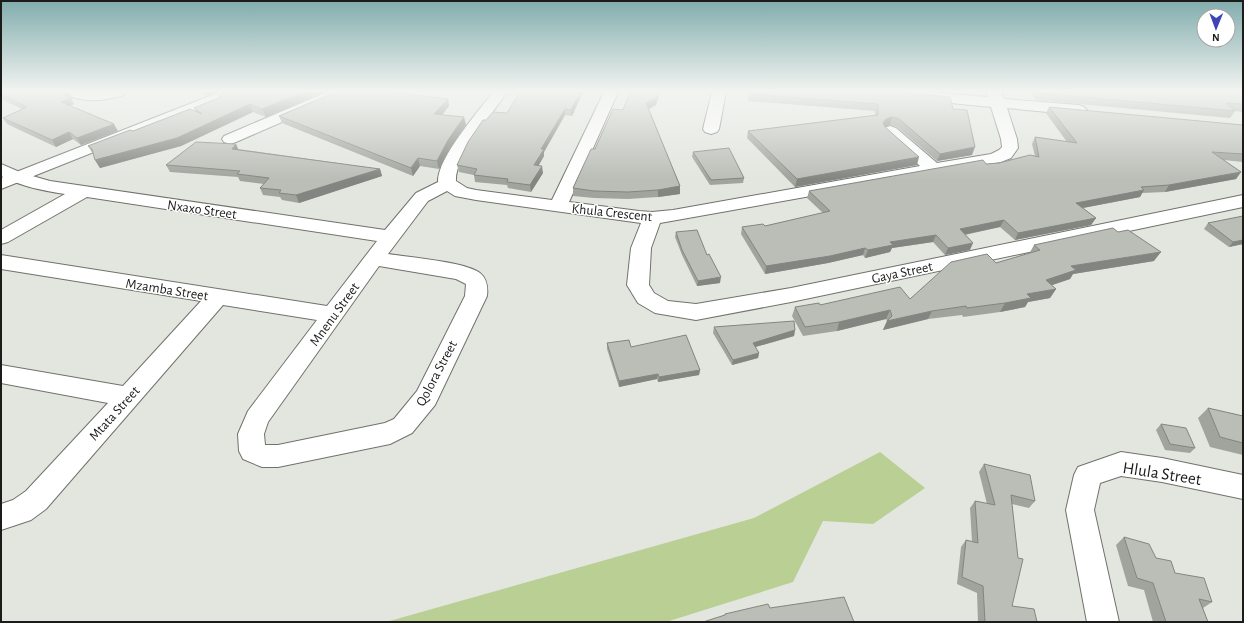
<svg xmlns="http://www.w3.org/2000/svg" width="1244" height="623" font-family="'Alegreya Sans',sans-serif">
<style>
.green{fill:#b9cf94}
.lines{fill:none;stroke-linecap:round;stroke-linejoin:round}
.minor-casing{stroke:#70726c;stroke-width:2}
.tertiary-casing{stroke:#70726c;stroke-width:2}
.minor{fill:#fff;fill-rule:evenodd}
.tertiary{fill:#fff;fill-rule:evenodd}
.wall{fill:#a1a39d}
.shaded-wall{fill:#838580}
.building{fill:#bbbeb7;stroke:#838580}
.labels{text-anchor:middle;stroke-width:3;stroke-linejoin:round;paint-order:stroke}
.street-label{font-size:14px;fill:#1b1c1a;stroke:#fff}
.near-street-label{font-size:17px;fill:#1b1c1a;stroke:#fff}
</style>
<rect width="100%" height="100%" fill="#e3e6df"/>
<path class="green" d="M880,452L925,488L873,524L823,521L793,582L666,622H386L754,518Z"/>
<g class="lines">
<g class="minor-casing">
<path id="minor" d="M65,92H126L124,95C104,101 87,103 67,95Z
M327,92H346L344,95L236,142L230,144L224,142L222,139L224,136Z
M493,92H507C494,112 454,158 456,181L467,188L476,190L552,200L604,92H618L569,202L639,211L652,212L673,210L920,166L884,134L882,131L884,128L890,126L896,128L937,163L991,154L999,150L1002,147L1001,139L991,107L881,96L876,95L874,92H926L988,97L987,92H1001L1004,99L1079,105L1084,107L1087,110L1084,113L1079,115L1007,108L1017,139L1018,148L1011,158L1001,162L660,223L651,248L649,285L654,293L668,301L696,304L791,288L1243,195V207L791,302L696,320L655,313L638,303L627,285L631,248L641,223L476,200L455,196L447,191L428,201L388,254C408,257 466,262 480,273C487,279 488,287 487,296L435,405L412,433L390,444L278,467H262L243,459L239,451L238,434L248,411L317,320L223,305L46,509L31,520L1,530V504L13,500L26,491L108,403L1,383V365L123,386L201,301L1,269V255L327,306L377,241L87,197L8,242L1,244V230L65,194C44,191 20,186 1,176V164L22,173L50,181L385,230L416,193L438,182C437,158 478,112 493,92ZM379,266L456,279L466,284L465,296L417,391L394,419L385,423L278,445H265L264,434L268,422Z
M712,92H726L719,129L717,132L711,134L705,132L703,129Z
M1121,452L1162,458L1243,475V499L1162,482L1121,476L1100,483L1094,510L1119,622H1087L1066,510L1074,475L1078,467Z"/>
</g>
<g class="tertiary-casing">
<path id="tertiary" d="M220,92H239L237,95L1,189V178Z"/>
</g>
<use href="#minor" class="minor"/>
<use href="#tertiary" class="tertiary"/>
</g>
<path class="wall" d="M1,92L73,99H71L74,104L70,106L118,131L81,145L73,139L56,147L7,124L3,118L22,109L1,99Z
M200,92H217L207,95Z
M324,92L266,117L253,112L181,146L100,168L95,160L93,154L88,146L133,131L196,112L194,108L219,98L218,95Z
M336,92H394H393L448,99L449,106L442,115L464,117L466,125L450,148L439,169L420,166L413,176L282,123L279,116Z
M583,92L572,116L565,115L544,152V156L538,166L543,173L531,192L508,188L507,185L475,182L474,175L459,172L457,165L486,120L507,113Z
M630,92H660L656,105L649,109L680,186V194L658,197L628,199L594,198L573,196V188L595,149L623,110Z
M749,92H898L953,109L972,155L937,161L897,127L890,125L885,126L917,165L795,187L747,138L748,131L875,115V111L748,101Z
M1030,92H1243V112L1235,111L1230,118L1036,100Z
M1049,107L1243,125V162L1224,160L1241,172L1236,179L1165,192L1142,193L1140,197L1083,208L1096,218L1091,225L1015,240L1000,227L965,235L970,250L945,255L933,242L892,248L890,252L865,258L863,255L828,263L765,274L741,234L742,227L765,226L823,213L807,198L809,191L986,164L999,163L1035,156L1032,144L1035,137L1067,142L1046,113Z
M238,149L380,169L382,176L299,203L282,200L280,197L263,195L260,188L264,184L240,181L238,177L170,172L166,165Z
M693,152L744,178L743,183L710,185L692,157Z
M1243,216V244L1229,247L1204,229L1208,223Z
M676,232L707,255L720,283L697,286L682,255L675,237Z
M1034,245L1154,261L1073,274L1070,279L1051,285L1056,289L1050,298L1028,302L1025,307L1000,312L963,317L962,315L928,319L883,330L887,321L886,319L837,331L803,336L792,316L795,307L910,299L996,263L1029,254Z
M714,327L795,330L794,336L755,347L759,353L758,358L732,365L713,333Z
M607,343L631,347L700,370L699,375L658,382L657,379L619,387L607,349Z
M1208,408L1243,416V455L1210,447L1198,418Z
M1161,424L1195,448L1190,453L1165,450L1156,430Z
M984,464L1035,501L1029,508L1012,504V606L1037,622H978L977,593L957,584L961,547L966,540L972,542L970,508L975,501L987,504L979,472Z
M1124,537L1156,558L1212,602L1203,608L1208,622H1153L1144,590L1128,586L1116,545Z"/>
<path class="shaded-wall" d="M69,92L73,99H71L74,104L65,108L61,102L63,95Z
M205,92H217L207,95Z
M304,92H324L266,117L262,109Z
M580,92H583L572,116L571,110Z
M658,92H660L656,105L646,110V103Z
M448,99L449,106L436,122L434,114Z
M250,104L253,112L181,146L100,168L95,160Z
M565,109V115L544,152V156L535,172L534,165L541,149Z
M464,117L466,125L450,148L439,169L437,161L448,140Z
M892,117L890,125L884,127L883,123L886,119Z
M114,124L118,131L81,145L77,138Z
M69,132L73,139L56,147L52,140Z
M236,144L239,151L232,149Z
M975,147L972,155L937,161L940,154Z
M919,157L917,165L795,187L797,179Z
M418,158L420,166L413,176L411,168Z
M542,166L543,173L531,192L530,185Z
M380,169L382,176L299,203L296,195Z
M1241,172L1236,179L1165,192L1169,185Z
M680,186V194L658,197V190Z
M1144,190L1140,197L1072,210L1076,203Z
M1096,218L1091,225L1015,240L1018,233Z
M1004,220L1000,227L957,236L960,229Z
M936,235L933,242L892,248L890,252L865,258L868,250L890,242Z
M1243,240V244L1229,247L1233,242Z
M973,243L970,250L945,255L948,248Z
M865,248L863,255L828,263L765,274L766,266Z
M1161,252L1154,261L1073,274L1070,279L1041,289L1046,280L1071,266Z
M721,277L720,283L697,286L698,281Z
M1056,289L1050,298L1028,302L1025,307L1000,312L1005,303L1027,294Z
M890,310L886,319L837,331L839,322Z
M932,311L928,319L883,330L887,321Z
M795,330L794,336L752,348L753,343Z
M759,353L758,358L732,365L733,360Z
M700,370L699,375L658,382L659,377Z
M658,374L657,379L619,387V381Z"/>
<path class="building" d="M1,92H69L63,95L70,98L61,102L114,124L77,138L69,132L52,140L3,118L27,107L1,94Z
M228,92H304L262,109L250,104L177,138L95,160L92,149L88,146L130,130L133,131L190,109L202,114L194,108L221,97L218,95Z
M336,92H389L448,99L434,114L464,117L448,140L437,161L418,158L411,168L279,116Z
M520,92H580L571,110L565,109L541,149H544L534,165L542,166L530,185L507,182L508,179L474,175L477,169L457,165L468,142L483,120H486L493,112L507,113Z
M630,92H658L656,98L646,103L680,186L658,190L628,192L594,191L573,188L591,149H595L613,109L623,110Z
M749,92H898L950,97L953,109L967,110L975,147L940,154L899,119L892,117L886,119L883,123L885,127L919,157L797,179L748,131L878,115V104L749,94Z
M1038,92H1243V104L1226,103L1235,111L1039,93Z
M1049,107L1243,125V154L1212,152L1241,172L1169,185L1141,187L1144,190L1076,203L1096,218L1018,233L1004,220L960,229L973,243L948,248L936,235L890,242L893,245L868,250L865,248L830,256L766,266L742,227L763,224L765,226L830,211L809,191L983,160L986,164L999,163L1030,155L1039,157L1035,137L1077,143Z
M196,142L236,144L232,149L380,169L296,195L279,193L281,190L260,188L269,178L237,174L240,171L166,165Z
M729,148L744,178L711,180L693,152Z
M1243,216V240L1233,242L1208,223Z
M1113,228L1118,232L1128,230L1161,252L1071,266L1076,270L1046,280L1056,289L1027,294L1031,298L1005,303L967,308L966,306L932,311L887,321L892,316L890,310L839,322L805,327L795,307L819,303L820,305L900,287L910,299L951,262L987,254L996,263L1040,250L1034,245Z
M697,230L707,255L709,254L721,277L698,281L682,250L676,232Z
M794,321L795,330L753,343L759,353L733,360L714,327Z
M686,335L700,370L659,377L658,374L619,381L607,343L629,340L631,347Z
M1208,408L1243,416V443L1220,437Z
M1161,424L1186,428L1195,448L1170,444Z
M984,464L1030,475L1035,501L1011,495L1018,558L1023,559L1012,606L1034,609L1037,622H985L983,586L962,577L966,540L978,543L975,501L995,505Z
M1124,537L1149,544L1156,558L1171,561L1175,573L1204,578L1212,602L1199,599L1208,622H1166L1153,583L1137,578Z
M844,597L854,622H703L725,615V614L768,604L770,608Z"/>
<linearGradient id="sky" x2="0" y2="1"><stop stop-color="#81acad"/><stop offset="0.51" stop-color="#f2f4f1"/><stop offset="1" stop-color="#f2f4f1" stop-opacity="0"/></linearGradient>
<rect width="1244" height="179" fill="url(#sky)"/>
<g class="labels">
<g class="street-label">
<text transform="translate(202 209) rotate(8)" y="5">Nxaxo Street</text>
<text transform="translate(612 212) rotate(6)" y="5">Khula Crescent</text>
<text transform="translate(902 272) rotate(-12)" y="5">Gaya Street</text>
<text transform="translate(167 289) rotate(9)" y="5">Mzamba Street</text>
<text transform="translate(334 314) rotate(-54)" y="5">Mnenu Street</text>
<text transform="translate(436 373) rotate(-62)" y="5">Qolora Street</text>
<text transform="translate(114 413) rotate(-48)" y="5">Mtata Street</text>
</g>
<g class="near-street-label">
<text transform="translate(1162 473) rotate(9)" y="6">Hlula Street</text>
</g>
</g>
<rect width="1244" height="623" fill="none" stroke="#1b1c1a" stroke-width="4"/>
<g transform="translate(1216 28) rotate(181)"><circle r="19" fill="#ffffff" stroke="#a4a4a3"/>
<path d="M0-3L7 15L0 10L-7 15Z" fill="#3e44b8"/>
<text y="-6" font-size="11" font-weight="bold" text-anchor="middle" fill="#1b1c1a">N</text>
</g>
</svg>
